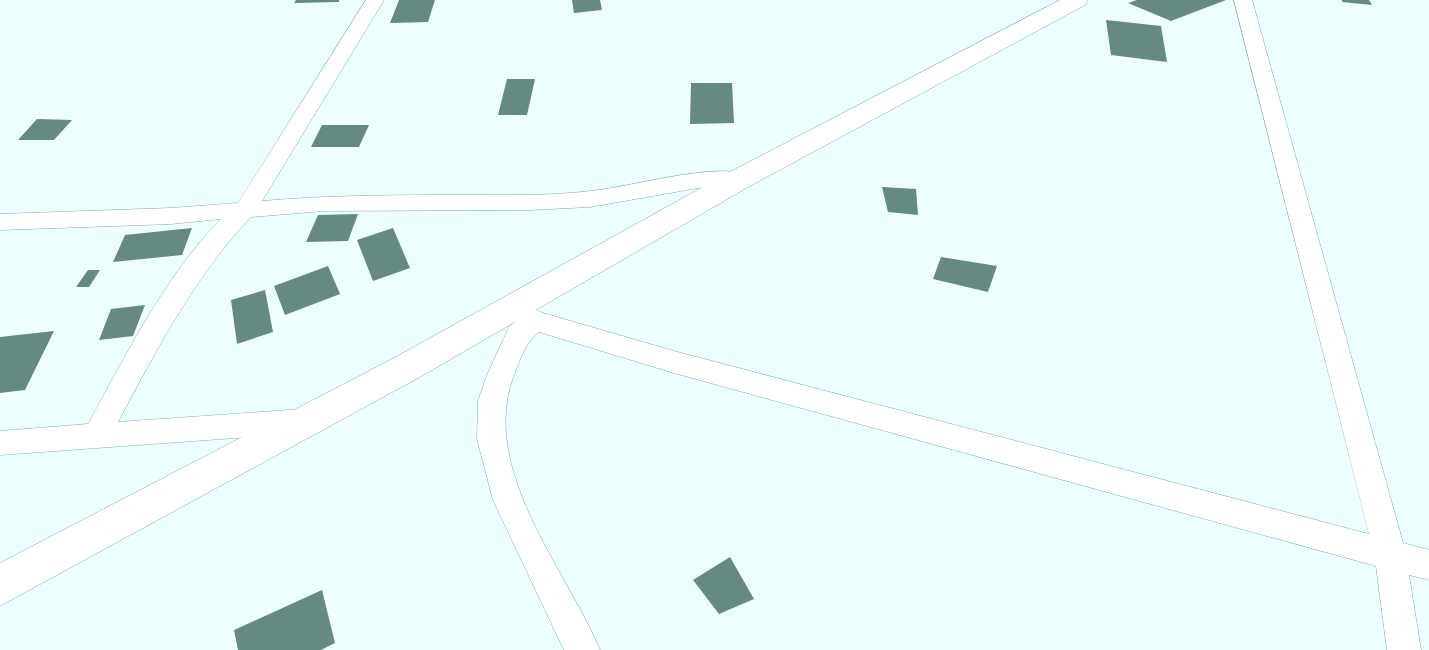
<svg xmlns="http://www.w3.org/2000/svg" width="1429" height="650" font-family="'Noto Sans',sans-serif">
<style>
.building{fill:#658a81}
.lines{fill:none;stroke-linecap:round;stroke-linejoin:round}
.street-casing{stroke:#81aaaa;stroke-width:1}
.secondary-casing{stroke:#81aaaa;stroke-width:1}
.street{fill:#fff;fill-rule:evenodd}
.secondary{fill:#fff;fill-rule:evenodd}
</style>
<rect width="100%" height="100%" fill="#edfefe"/>
<path class="building" d="M296,0H339V2L294,3Z
M399,0H435L428,22L390,23Z
M572,0H600L602,10L574,13Z
M1137,0H1226L1171,21L1128,3Z
M1342,0H1369L1372,5L1342,2Z
M1106,20L1161,26L1167,62L1111,55Z
M507,79H535L527,115H498Z
M691,83H732L734,123L690,124Z
M37,119L72,120L54,140H18Z
M322,125H369L359,147H311Z
M882,187L916,189L918,215L888,212Z
M358,214L348,241L306,242L318,215Z
M192,228L182,255L113,262L125,235Z
M393,228L410,268L373,281L357,240Z
M941,257L997,266L988,292L933,279Z
M328,266L340,294L285,315L274,286Z
M88,270H100L89,287H76Z
M265,290L273,332L237,344L231,300Z
M145,305L133,336L99,340L111,309Z
M54,331L25,390L0,393V337Z
M730,557L754,599L719,614L693,580Z
M322,590L335,643L321,650H238L234,630Z"/>
<g class="lines">
<g class="street-casing">
<path id="street" d="M366,0H384L262,201C332,195 401,195 471,195C511,195 551,196 590,191C632,187 709,163 748,174L751,179L748,184L698,188L590,207L529,210L323,211L251,217C194,277 157,349 118,422L304,409L314,413L318,421L314,429L304,433L0,455V431L88,424C127,354 164,277 221,219L171,224L0,230V214L171,208L238,203Z
M1234,0H1252L1403,543L1429,550V580L1409,575L1421,650H1387L1376,566L674,373L539,332C526,342 522,355 516,370C475,465 565,567 600,650H564L493,500L477,439L478,401L487,375L509,327L515,322L503,316L499,309L503,302L512,299L543,313L674,351L1369,534Z"/>
</g>
<g class="secondary-casing">
<path id="secondary" d="M1060,0H1088L1085,5L750,186L418,378L0,606V563L394,358L730,172Z"/>
</g>
<use href="#street" class="street"/>
<use href="#secondary" class="secondary"/>
</g>
</svg>
